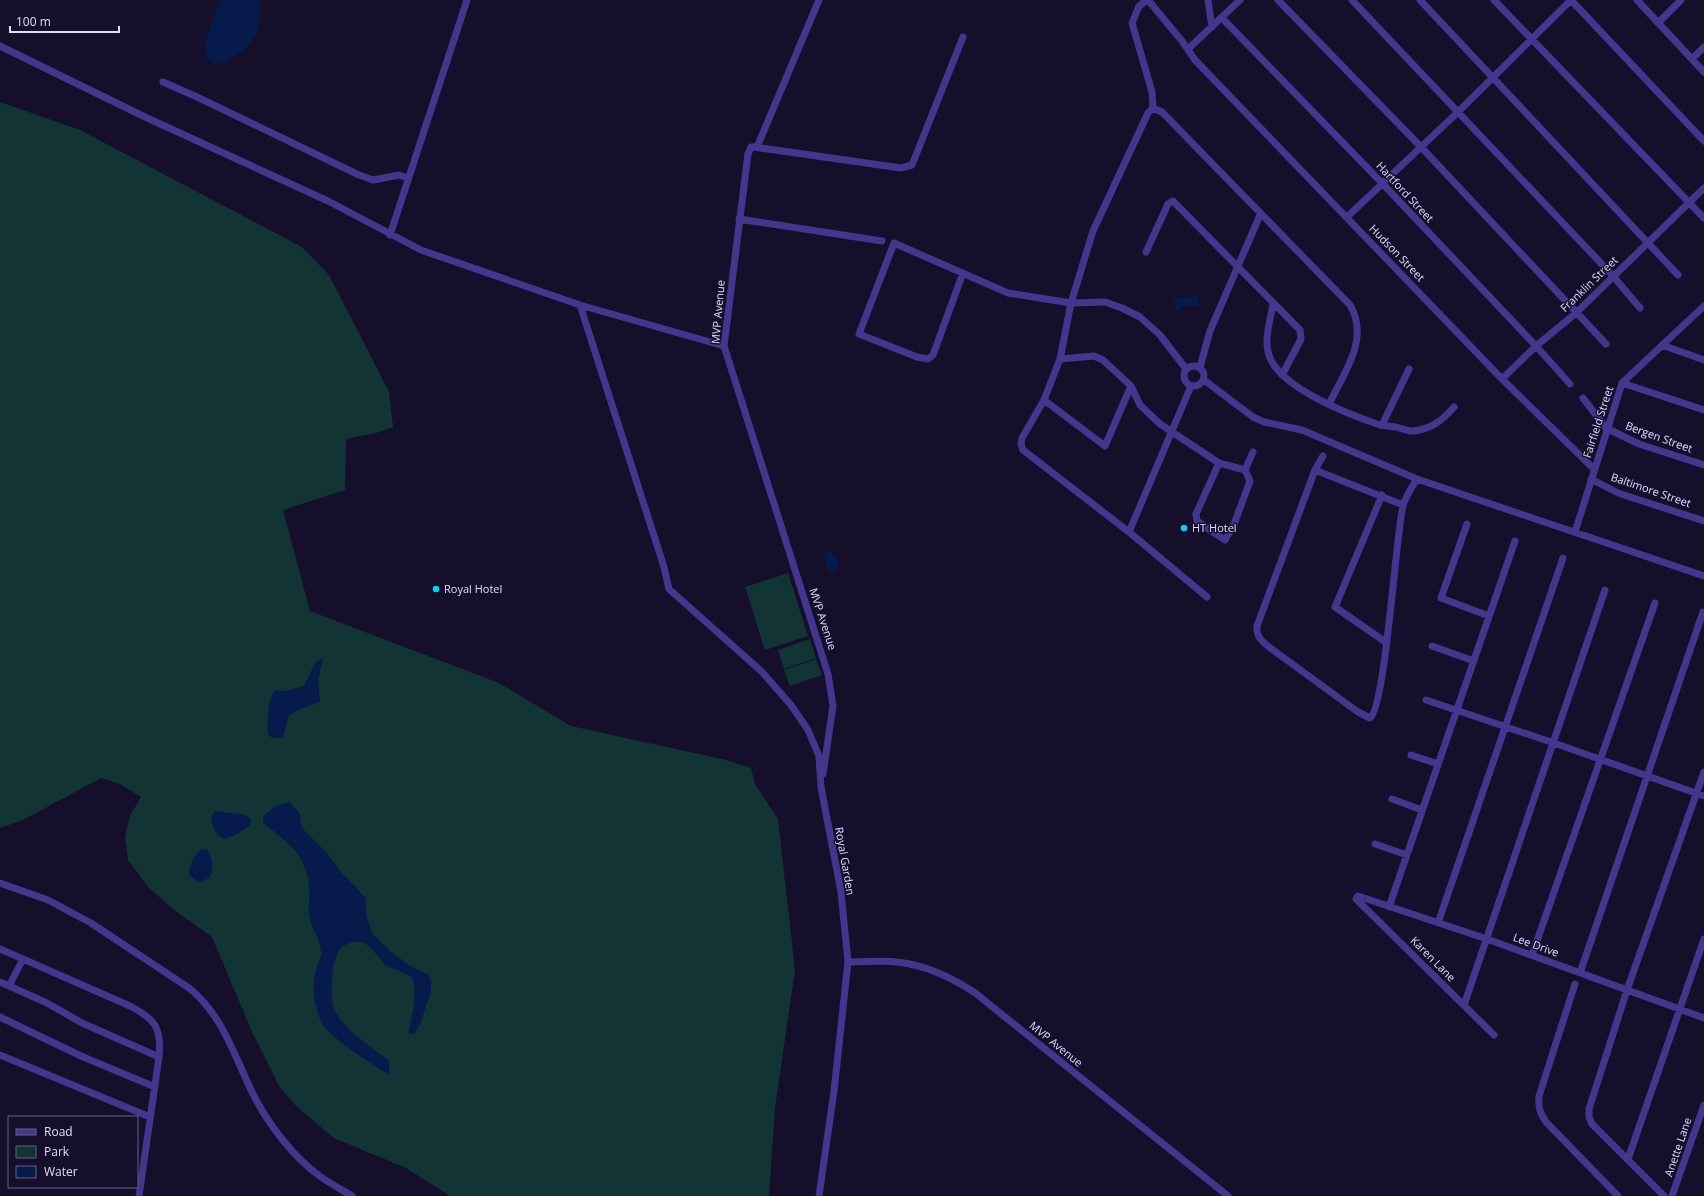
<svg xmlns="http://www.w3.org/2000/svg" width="1704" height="1196" font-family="'Open Sans',sans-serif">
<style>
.green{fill:#123435}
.water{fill:#071a4c}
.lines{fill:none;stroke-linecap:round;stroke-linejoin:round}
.minor{stroke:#42378d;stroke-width:7}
.poi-dot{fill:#05d1ff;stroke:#160f2b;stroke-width:1.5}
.labels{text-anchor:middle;stroke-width:3;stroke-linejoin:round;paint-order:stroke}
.street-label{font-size:11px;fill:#e0d9ff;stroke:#160f2b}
.poi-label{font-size:11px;fill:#e0d9ff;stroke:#160f2b;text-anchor:start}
</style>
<rect width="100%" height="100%" fill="#160f2b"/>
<path class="green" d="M0,102L80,130L302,247L329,275L363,341L389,392L393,427L376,433L346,439L345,490L283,510L310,611L499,683L571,726L726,760L751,768L755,784L778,819L795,970L775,1108L769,1196H450L406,1168L334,1138L296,1106L279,1086L253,1034L212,937L174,910L148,887L128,860L125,837L130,816L141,797L120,784L101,778L23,820L0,828Z
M788,573L808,636L765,650L745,587Z
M810,639L816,658L784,669L778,650Z
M816,659L822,675L790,686L784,670Z"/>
<path class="water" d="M220,0H260C260,10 260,22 257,31C250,49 232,61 215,65L206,56L205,43Z
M1198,296L1199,304L1196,307L1192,306L1182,307L1180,312L1176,310L1174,299Z
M830,552L836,556L839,570L829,573L824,554Z
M323,659L318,680L320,702L297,710L288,717L283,738H272L268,734C267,720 267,702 275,690L285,691L304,686L316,661Z
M290,802L300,814L302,828L326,852L341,872L365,897L367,918L373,934L390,951L410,966L427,974L431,980V991L420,1024L414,1034L408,1033C411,1022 419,986 411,977C406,972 394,970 387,966C378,959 372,944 360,942C354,941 344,944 340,949C331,960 329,998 335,1011C343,1028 373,1049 389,1060V1075C373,1064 331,1039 322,1023C314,1008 312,989 315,973C316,967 320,961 321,955C322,941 311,928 309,915C308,906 310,896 309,887C306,853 287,842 263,823V817L275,806Z
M215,811L246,815L251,819L250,825C230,839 218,849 211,818Z
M203,849L208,850C212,859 214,867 210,877L199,883L189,875C189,866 194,854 203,849Z"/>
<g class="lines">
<path class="minor" d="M1147,0L1139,6L1132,23L1152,92L1153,108
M1148,0L1182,41L1195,60L1502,379L1594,469
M1208,0L1212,27
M1278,0L1421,147L1606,344
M1352,0L1613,276L1640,308
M1420,0L1678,275
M1494,0L1704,218
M1571,0L1704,141
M1637,0L1704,72
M1222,18L1382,183L1536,346L1570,384
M1658,23L1681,0
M0,46L145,117L328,201L421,250L580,305L724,346
M1188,49L1240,0
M1692,59L1704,47
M163,82L197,97L359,175L373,180L399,175L408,178
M757,147L819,0
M1347,217L1458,112L1571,0
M739,219L882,241
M390,235L467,0
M1146,252L1168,204L1173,201L1300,330L1301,339L1282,375
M963,273L933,355L928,359L917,357L859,334L894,243L1008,293L1071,303L1105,302L1122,308L1140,317L1160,335L1186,369
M1273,304C1270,322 1263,341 1270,358C1283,389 1350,415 1380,425C1385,426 1390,426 1395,427C1401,428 1407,431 1413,431C1431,429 1442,421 1454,407
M580,305L664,567L669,589L762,672L791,705L808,730L819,756L821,787L841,892L848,962L834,1091L819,1196
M1662,345L1704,360
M1060,359L1094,356L1103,360L1131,386L1140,405L1160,424L1219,463L1245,470L1250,481L1233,527L1225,540L1197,521L1196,514L1219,463
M1184 376a10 10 0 1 1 20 0a10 10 0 1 1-20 0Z
M1200,367L1210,331L1260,215
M1502,379L1536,346L1576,313L1704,188
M1204,380L1253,417L1264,422L1302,430L1417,479L1704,576
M1622,383L1704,410
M1583,398L1606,428L1639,444L1704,465
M1044,400L1105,446L1131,386
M1382,425L1409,369
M1323,456L1315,470L1257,626C1256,637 1261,640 1269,647L1358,712L1370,718C1385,709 1396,534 1403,506C1405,497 1412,487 1417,479
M1245,470L1253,452
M1315,470L1403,505
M1591,479L1618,493L1704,521
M1382,495L1335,607L1387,643
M1467,524L1441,598L1489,616
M1129,532L1191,386
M1575,532L1622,383L1704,306
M1207,597L1129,532L1023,450L1021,444L1022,438L1044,400L1060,359L1071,303L1093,231L1148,113L1153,108L1162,112L1350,305C1370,339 1344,373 1329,404
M1432,646L1474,661
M1426,700L1554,743L1704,796
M1411,755L1438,764
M823,774L833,706L828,674L724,346L748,154L751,147H754L901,168L912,165L963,37
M1392,799L1422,810
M1375,844L1407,855
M0,883L48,900L91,923L189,988C223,1015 235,1058 254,1096C269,1125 294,1158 321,1177C331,1184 342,1190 352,1196
M1389,907L1515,541
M1438,923L1563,558
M0,949L130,1006C155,1019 162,1028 159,1057L139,1196
M1532,955L1655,603
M848,962C864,962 881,960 897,962C926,965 950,977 974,992L1228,1196
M1580,973L1703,612
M0,982L47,1003L82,1023L159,1057
M1575,984L1539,1096C1538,1107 1540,1113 1546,1122L1618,1196
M9,986L23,959
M1464,1005L1605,590
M0,1017L81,1056L155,1087
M1494,1035L1356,899L1358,896L1487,939L1704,1018
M0,1055L150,1117
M1628,1159L1704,939
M1664,1196L1592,1124L1589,1117V1109L1627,990L1704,772
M1672,1196L1704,1105"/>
</g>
<g class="poi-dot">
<circle cx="1184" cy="528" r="4"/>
<circle cx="436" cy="589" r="4"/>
</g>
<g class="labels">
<g class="street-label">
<text transform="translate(1405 192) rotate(47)" y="4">Hartford Street</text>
<text transform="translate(1397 253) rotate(46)" y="4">Hudson Street</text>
<text transform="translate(1589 284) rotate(-44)" y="4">Franklin Street</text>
<text transform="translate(718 312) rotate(-85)" y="4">MVP Avenue</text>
<text transform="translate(1598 422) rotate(-72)" y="4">Fairfield Street</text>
<text transform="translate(1659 437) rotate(20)" y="4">Bergen Street</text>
<text transform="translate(1651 490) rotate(19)" y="4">Baltimore Street</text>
<text transform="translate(823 619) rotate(72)" y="4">MVP Avenue</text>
<text transform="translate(845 861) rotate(80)" y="4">Royal Garden</text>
<text transform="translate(1536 945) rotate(20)" y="4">Lee Drive</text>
<text transform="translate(1433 959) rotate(45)" y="4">Karen Lane</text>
<text transform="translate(1056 1044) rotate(39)" y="4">MVP Avenue</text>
<text transform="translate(1678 1147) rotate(-71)" y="4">Anette Lane</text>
</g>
<g class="poi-label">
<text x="1192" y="532">HT Hotel</text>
<text x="444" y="593">Royal Hotel</text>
</g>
</g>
<rect x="8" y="1116" width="130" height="72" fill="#160f2b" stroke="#676080"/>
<rect x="16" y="1129" width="20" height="6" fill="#42378d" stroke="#676080"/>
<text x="44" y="1136" font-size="12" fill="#e0d9ff">Road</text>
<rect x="16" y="1146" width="20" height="12" fill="#123435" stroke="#676080"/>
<text x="44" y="1156" font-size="12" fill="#e0d9ff">Park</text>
<rect x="16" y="1166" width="20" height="12" fill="#071a4c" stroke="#676080"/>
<text x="44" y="1176" font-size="12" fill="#e0d9ff">Water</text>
<path d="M10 26v6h109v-6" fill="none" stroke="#e0d9ff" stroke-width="2"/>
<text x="16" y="26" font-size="12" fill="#e0d9ff" stroke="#160f2b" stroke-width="3" paint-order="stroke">100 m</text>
</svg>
